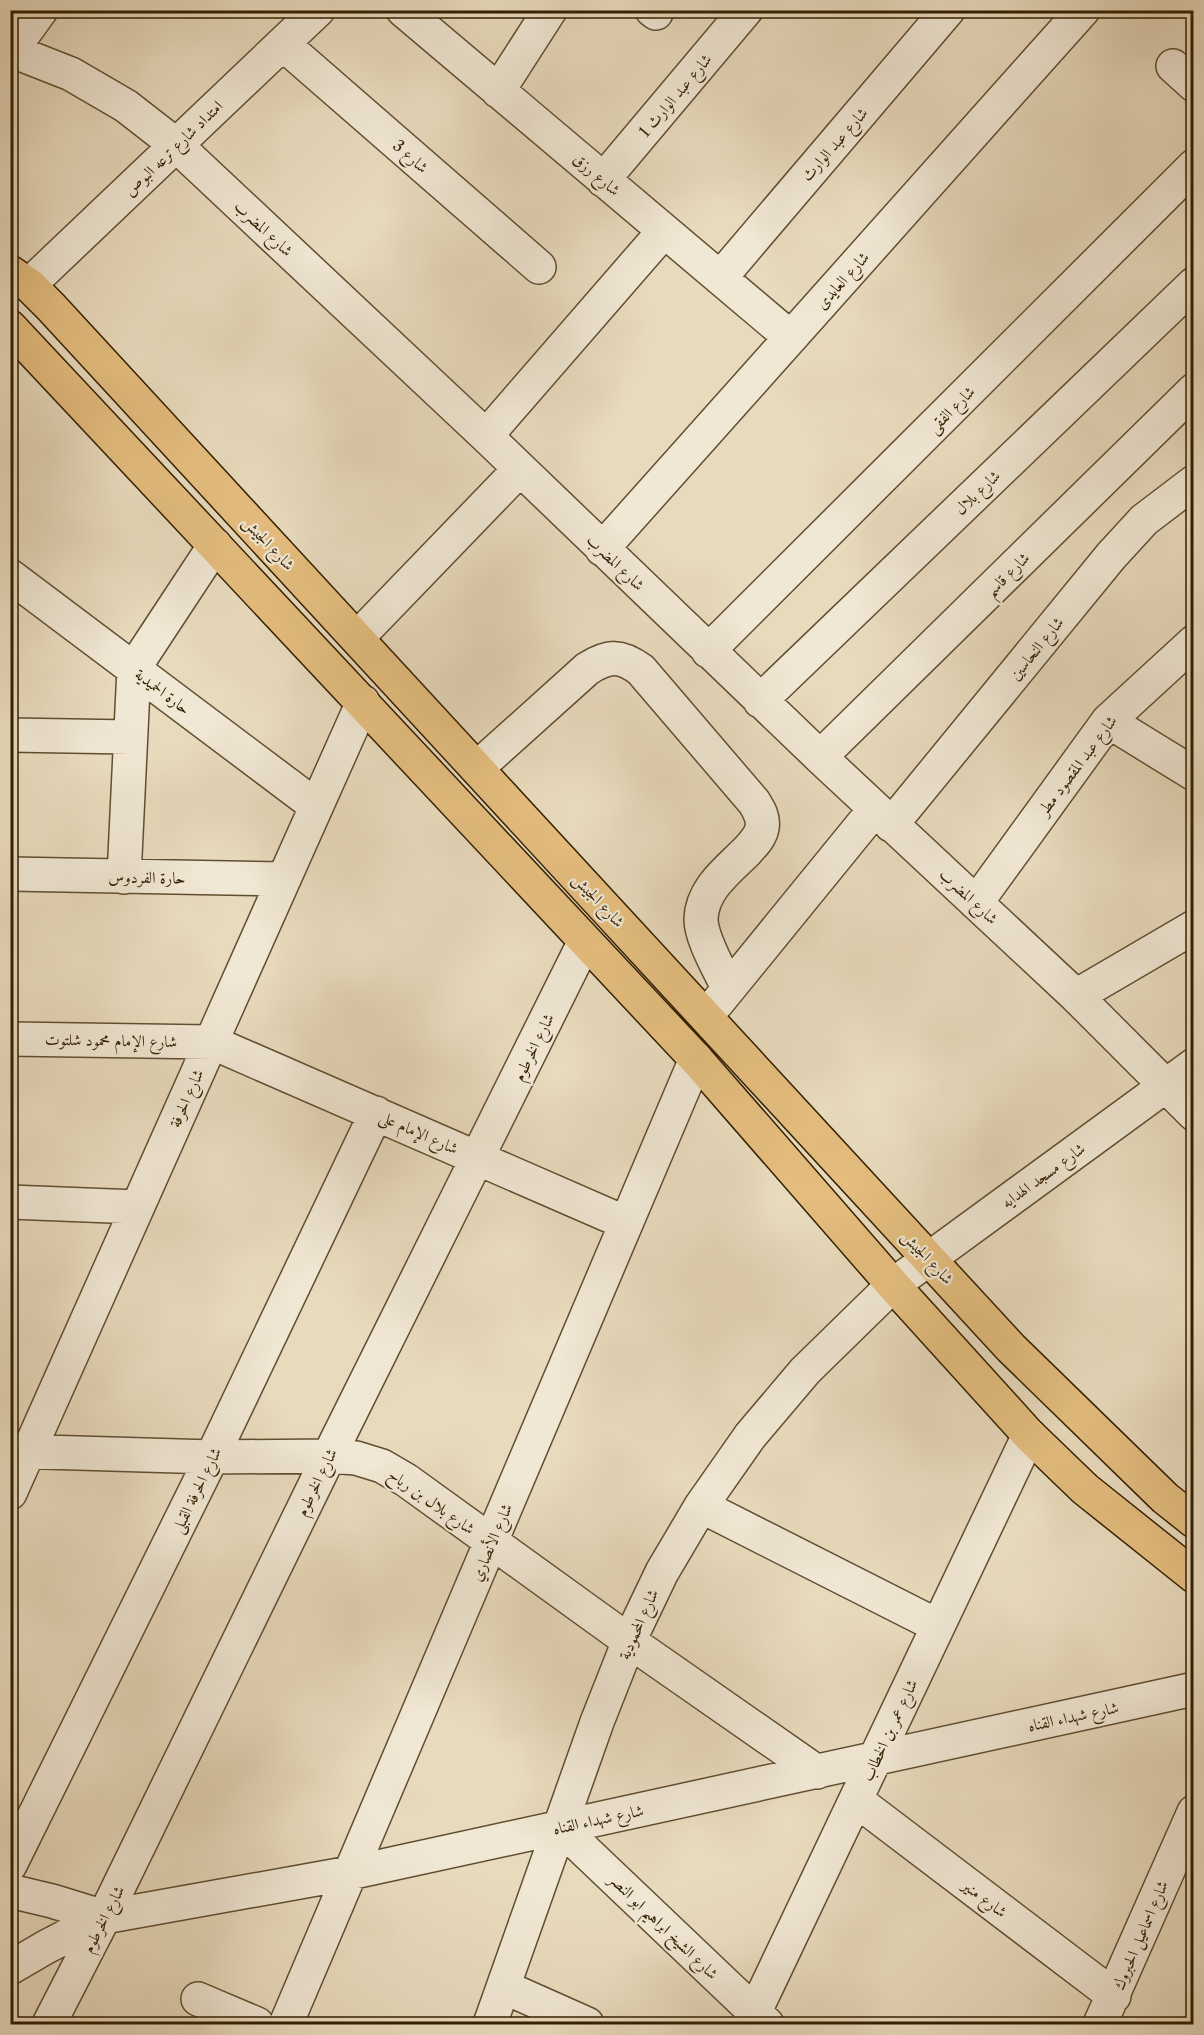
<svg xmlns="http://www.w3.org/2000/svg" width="1204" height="2035" font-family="'Libre Caslon Text',Amiri,serif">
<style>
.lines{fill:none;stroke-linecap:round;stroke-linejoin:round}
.minor-casing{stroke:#604e30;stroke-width:36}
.major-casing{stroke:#331f01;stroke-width:36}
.minor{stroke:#f0e7d4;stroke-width:33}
.major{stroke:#e4bd7e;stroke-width:33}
.labels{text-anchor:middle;stroke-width:4.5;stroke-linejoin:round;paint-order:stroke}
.street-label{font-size:16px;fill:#331f01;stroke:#f0e7d4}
</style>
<rect width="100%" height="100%" fill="#e8dabd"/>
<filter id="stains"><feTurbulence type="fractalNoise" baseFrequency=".00333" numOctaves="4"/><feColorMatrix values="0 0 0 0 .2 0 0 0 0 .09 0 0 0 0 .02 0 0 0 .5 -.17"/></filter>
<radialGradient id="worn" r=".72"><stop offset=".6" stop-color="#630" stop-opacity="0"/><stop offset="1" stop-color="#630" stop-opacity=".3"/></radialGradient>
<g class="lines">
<g class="minor-casing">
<path id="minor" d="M403,10L790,337
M652,10L656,13
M283,44L539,267
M10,50L71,74L126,106L176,145L486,436L820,757L1076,996L1194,1114
M12,50L41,10
M1173,66L1194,85
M498,91L550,10
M603,180L746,10
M720,278L948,10
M29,285L318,10
M486,436L664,231
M602,549L1083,10
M10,576L316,806
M357,638L520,469
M708,651L1194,166
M760,701L1194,284
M1108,721L1194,774
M10,735L130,737
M820,757L1194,390
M477,768L587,669C609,655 621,655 641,670L754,802C759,810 764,818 762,828C760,838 753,844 747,851C727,871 702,889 701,919C701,939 720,970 728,988
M891,825L1111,556L1144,520L1194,482
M10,874L283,879
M124,877L134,668L215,545
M976,903L1108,721L1194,642
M1076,996L1194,927
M717,1003L875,809
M10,1039L211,1042L626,1223
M10,1202L137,1207
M10,1451L212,1457L329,1456L356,1458L382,1466L406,1480L629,1641L817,1772
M10,1493L363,702
M701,1506L938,1626
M856,1800L1114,1996
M560,1827L767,2024
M10,1865L212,1457L376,1113
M10,1891L52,1901L104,1917
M10,1968L46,1947L104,1917L350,1873L1194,1689
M504,1987L587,2024
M198,1999L257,2024
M49,2024L104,1917L329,1456L585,941
M286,2024L696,1059
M490,2024L597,1722L629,1641L662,1572L701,1506L750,1436L805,1371L893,1285L1194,1065
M749,2024L1029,1435
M1100,2024L1194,1812"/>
</g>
<g class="major-casing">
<path id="major" d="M10,272L29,285L51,307L1011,1348L1165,1498L1194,1521
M10,327L696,1059L893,1285L1029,1435L1085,1489L1194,1576"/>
</g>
<use href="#minor" class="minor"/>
<use href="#major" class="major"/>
</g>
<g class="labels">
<g class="street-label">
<text transform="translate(675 95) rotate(-50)" y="6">شارع عبد الوارث 1</text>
<text transform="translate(834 144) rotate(-49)" y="6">شارع عبد الوارث</text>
<text transform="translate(173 148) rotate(-44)" y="6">امتداد شارع ترعه البوص</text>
<text transform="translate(411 156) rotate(41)" y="6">شارع 3</text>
<text transform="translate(597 174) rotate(40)" y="6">شارع رزق</text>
<text transform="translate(264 228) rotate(43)" y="6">شارع المضرب</text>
<text transform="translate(842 280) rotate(-48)" y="6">شارع العايدى</text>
<text transform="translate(951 409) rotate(-45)" y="6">شارع الفقى</text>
<text transform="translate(977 492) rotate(-44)" y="6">شارع بلال</text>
<text transform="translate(269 543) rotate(47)" y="6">شارع الجيش</text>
<text transform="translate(616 562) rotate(44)" y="6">شارع المضرب</text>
<text transform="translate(1007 574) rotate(-45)" y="6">شارع قاسم</text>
<text transform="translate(1036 648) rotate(-51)" y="6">شارع النحاسين</text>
<text transform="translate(163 691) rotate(37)" y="6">حارة الحميدية</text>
<text transform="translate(1077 765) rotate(-53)" y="6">شارع عبد المقصود مطر</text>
<text transform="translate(147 877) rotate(1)" y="6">حارة الفردوس</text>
<text transform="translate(969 896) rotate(43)" y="6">شارع المضرب</text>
<text transform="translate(599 900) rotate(47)" y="6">شارع الجيش</text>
<text transform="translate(111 1040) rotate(1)" y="6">شارع الإمام محمود شلتوت</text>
<text transform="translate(533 1047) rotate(-64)" y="6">شارع الخرطوم</text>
<text transform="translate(186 1098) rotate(-66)" y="6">شارع الحرفة</text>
<text transform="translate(419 1132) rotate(24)" y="6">شارع الإمام على</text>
<text transform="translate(1043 1175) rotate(-36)" y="6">شارع مسجد الهدايه</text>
<text transform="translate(928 1257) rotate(47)" y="6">شارع الجيش</text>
<text transform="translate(316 1482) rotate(-64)" y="6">شارع الخرطوم</text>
<text transform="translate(196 1490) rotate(-64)" y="6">شارع الحرفة القبلى</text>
<text transform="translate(432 1501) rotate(35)" y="6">شارع بلال بن رباح</text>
<text transform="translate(491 1542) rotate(-67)" y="6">شارع الأنصاري</text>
<text transform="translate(638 1624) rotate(-66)" y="6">شارع المحمودية</text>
<text transform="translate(1073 1716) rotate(-12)" y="6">شارع شهداء القناه</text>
<text transform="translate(889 1730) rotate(-65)" y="6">شارع عمر بن الخطاب</text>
<text transform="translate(598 1819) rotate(-12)" y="6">شارع شهداء القناه</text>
<text transform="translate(985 1898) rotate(37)" y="6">شارع منير</text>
<text transform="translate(103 1919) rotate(-63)" y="6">شارع الخرطوم</text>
<text transform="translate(664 1926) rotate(44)" y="6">شارع الشيخ ابراهيم ابو النصر</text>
<text transform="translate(1140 1935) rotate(-67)" y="6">شارع اسماعيل الحبروك</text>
</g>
</g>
<rect width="1204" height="2035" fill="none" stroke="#e8dabd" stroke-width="36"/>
<rect x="12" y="12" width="1180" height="2011" fill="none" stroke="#331f01" stroke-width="3"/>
<rect x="18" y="18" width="1168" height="1999" fill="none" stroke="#331f01" stroke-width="1.5"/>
<rect width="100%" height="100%" filter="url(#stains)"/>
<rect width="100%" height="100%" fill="url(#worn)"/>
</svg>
